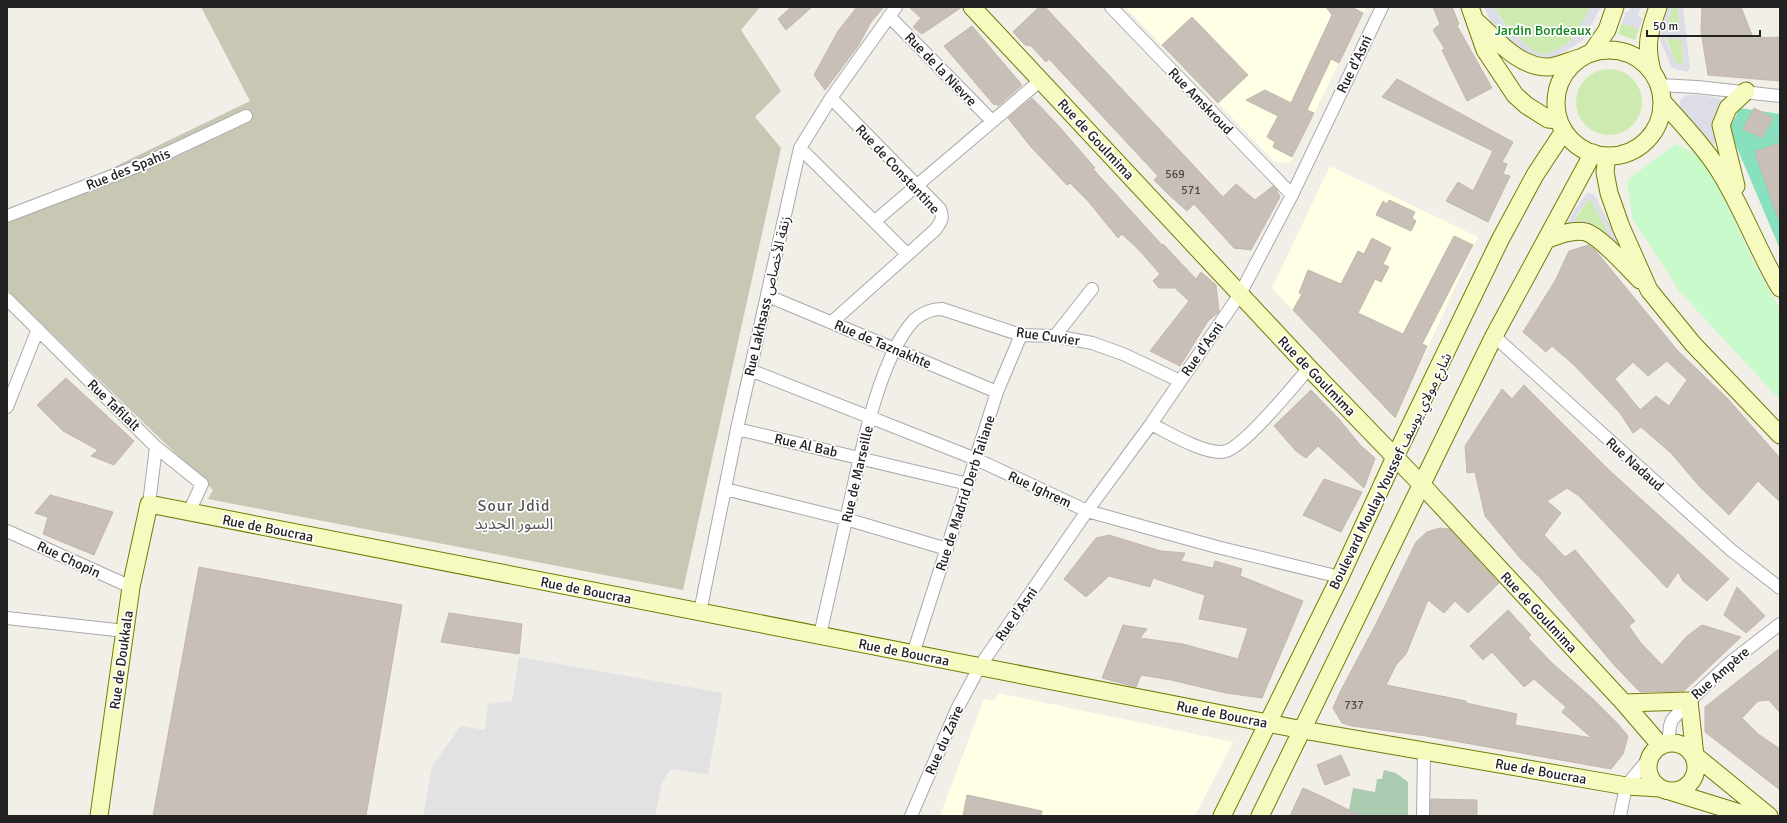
<svg xmlns="http://www.w3.org/2000/svg" width="1787" height="823" font-family="Signika,'Noto Sans Arabic',sans-serif">
<style>
.education{fill:#ffffe5}
.construction{fill:#c7c7b4}
.grass{fill:#cdebb0}
.cemetery{fill:#aacbaf}
.park{fill:#c8facc}
.pitch{fill:#88e0be}
.parking{fill:#e2e2e2}
.plaza{fill:#dddde8;fill-rule:evenodd}
.building{fill:#c7bfb8;stroke:#c4b6ab;fill-rule:evenodd}
.lines{fill:none;stroke-linecap:round;stroke-linejoin:round}
.street-casing{stroke:#a9a9a9;stroke-width:14}
.secondary-casing{stroke:#707d05;stroke-width:19}
.street{stroke:#fff;stroke-width:12}
.secondary{stroke:#f7fabf;stroke-width:17}
.labels{text-anchor:middle;stroke-width:3.5;stroke-linejoin:round;paint-order:stroke}
.number-label{font-size:12px;fill:#4b4948}
.park-label{font-size:14px;fill:#0c8416;stroke:#fff}
.street-label{font-size:14px;fill:#222;stroke:#fff}
.quarter-label{font-size:16px;letter-spacing:1px;fill:#555;stroke:#fff}
</style>
<rect width="100%" height="100%" fill="#f2efe9"/>
<path class="education" d="M1125,7H1366L1290,163L1275,162Z
M1330,166L1478,237L1395,420L1272,288Z
M998,693L1233,742L1195,816H940L984,699L995,701Z"/>
<path class="construction" d="M201,7H760L741,30L781,91L755,117L781,148L683,590L208,499L213,490L7,290V219L250,101Z"/>
<path class="grass" d="M1495,7H1591C1582,26 1563,63 1536,52C1528,49 1523,42 1517,36C1508,27 1500,19 1495,7Z
M1672,7H1678L1679,29L1667,25Z
M1622,23L1639,29L1635,40L1618,34Z
M1666,37L1682,40L1683,64L1680,65L1675,62Z
M1576 102a33 33 0 1 1 66 0a33 33 0 1 1-66 0Z
M1590,198L1607,230L1606,233L1590,222L1574,220Z"/>
<path class="cemetery" d="M1384,770L1396,773L1408,782V816H1348L1353,788L1375,792L1377,779H1382Z"/>
<path class="park" d="M1676,144L1707,160L1755,265L1780,309V400L1680,292L1632,218L1627,180Z"/>
<path class="pitch" d="M1740,108L1780,114V249L1729,129Z"/>
<path class="parking" d="M519,657L723,693L708,775L671,769L662,782L655,816H423L432,766L461,726L485,730L488,704L512,701Z"/>
<path class="plaza" d="M1484,7H1495L1501,20L1529,48L1537,53L1545,54L1550,53L1569,43L1591,7H1601L1583,40L1560,55L1547,59L1537,58L1522,51L1491,23Z
M1631,7H1641L1638,15L1639,17L1643,18L1639,29L1622,23L1626,11L1628,13Z
M1667,7H1672L1667,26L1679,29L1678,7H1683L1690,68L1687,72L1672,68L1660,40L1661,23ZM1665,38L1682,40L1683,64L1680,65L1675,62Z
M1686,95H1700L1719,98L1722,100L1715,117L1714,128L1716,141L1715,144L1711,143L1681,111L1679,108L1681,99Z
M1587,193L1592,194L1595,196L1619,243L1617,248L1565,226L1576,208ZM1590,198L1607,230L1606,233L1590,222L1574,220L1578,213Z"/>
<path class="building" d="M791,7H812L786,30L778,19Z
M857,7H884L871,22L858,46L825,90L814,75L838,31Z
M909,7H962L922,34L913,27L921,18Z
M1039,7H1045L1223,197L1236,184L1255,200L1273,186L1276,189L1280,197L1251,250L1234,248L1194,204L1187,211L1169,195L1154,180L1158,176L1049,59L1046,62L1031,46L1025,45L1013,32Z
M1326,7H1352L1363,13L1339,63L1331,59L1307,110L1314,113L1292,157L1273,147L1275,142L1267,137L1278,116L1246,100L1265,90L1291,103L1332,15Z
M1433,7H1452L1459,24L1457,26L1492,88L1467,101L1442,50L1445,49L1433,30L1440,24Z
M1702,7H1741L1753,38L1780,37V81L1708,75L1701,31Z
M1192,17L1248,75L1218,103L1162,45Z
M972,26L1022,85L998,106L996,104L994,105L944,46Z
M1397,79L1513,142L1502,162L1507,164L1503,174L1510,176L1488,222L1446,201L1458,182L1473,191L1493,151L1382,97Z
M1032,98L1057,124L1095,168L1093,169L1162,245L1163,244L1196,279L1201,272L1216,285L1219,312L1208,321L1180,366L1150,351L1189,301L1175,288H1159L1153,281L1160,274L1140,251L1122,234L1118,238L1088,201L1070,183L1067,185L1031,147L1008,118Z
M1754,108L1773,118L1762,138L1743,129Z
M1780,143V218H1778L1756,156V151Z
M1389,200L1415,212L1412,218L1416,221L1411,231L1376,215L1383,201L1387,204Z
M1454,236L1473,245L1422,344L1427,346L1395,418L1293,310L1302,294L1299,293L1308,270L1341,284L1358,251L1364,254L1372,238L1391,248L1383,264L1389,267L1381,282L1375,279L1358,313L1403,334Z
M1589,245L1595,250L1678,351L1727,398L1780,458V502L1758,481L1729,515L1699,486L1672,454L1641,427L1633,433L1620,413L1573,364L1552,346L1546,352L1523,332L1555,281L1569,251ZM1667,361L1687,380L1669,406L1656,396L1640,410L1615,379L1633,362L1648,376Z
M66,378L134,441L114,465L91,456L98,450L63,431L37,405Z
M1524,385L1609,470L1729,579L1707,601L1683,581L1678,572L1667,588L1579,496L1567,488L1547,501L1561,513L1544,535L1565,557L1575,550L1635,621L1629,626L1640,642L1662,665L1686,637L1702,625L1741,637L1684,691L1640,692L1615,666L1542,580L1520,558L1485,516L1475,472L1467,473L1465,446L1502,389L1512,399Z
M1311,390L1338,418L1361,446L1375,458L1364,488L1318,446L1306,458L1296,451L1274,426Z
M1324,479L1362,492L1341,532L1303,515Z
M50,495L113,512L94,555L43,534L48,517L35,513Z
M1440,528L1449,529L1499,583L1468,613L1455,601L1444,613L1428,600L1406,654L1396,665L1386,685L1466,701V703L1517,714L1515,725L1592,738L1562,712L1566,707L1534,679L1524,687L1492,652L1483,660L1470,646L1508,610L1531,635L1528,638L1552,663L1592,698L1617,723L1628,736L1623,754L1611,769L1426,736L1352,726L1342,723L1333,708L1340,692L1376,624L1416,542L1427,532Z
M1109,535L1161,551L1185,553L1181,561L1213,568L1215,561L1242,569L1240,576L1303,601L1262,698L1226,693L1171,680L1141,675L1136,687L1102,678L1123,625L1147,629L1140,638L1183,644L1238,659L1248,628L1199,619L1205,595L1153,578L1150,587L1109,576L1086,597L1064,579L1096,538Z
M199,567L402,605L366,816H153Z
M1737,587L1765,616L1746,633L1724,615Z
M449,613L522,624L519,654L441,642Z
M1780,648V713L1769,700L1758,701L1742,718L1758,734L1780,749V790L1705,732V707Z
M1341,755L1350,775L1325,785L1317,765Z
M1303,788L1321,796L1361,816H1290Z
M967,795L1042,811L1041,816H963Z
M1431,799L1477,800V816H1430Z"/>
<g class="lines">
<g class="street-casing">
<path id="street" d="M1111,7L1292,195
M889,16L992,121
M1659,85L1697,87L1780,96
M831,98L940,209C944,219 941,222 935,230L832,322
M800,148L907,254
M7,216L146,163L246,116
M875,221L1041,80
M768,296L997,392
M7,299L156,447L202,484L189,512
M1055,336L1092,289
M1494,336L1731,550L1780,588
M750,370L976,459L1087,511L1217,547L1340,577
M7,407L38,329
M1151,424C1169,433 1202,453 1222,452C1241,452 1295,384 1309,368
M737,429L968,484
M725,489L846,519L947,549
M149,504L156,447
M7,531L131,587
M700,612L737,429L800,148L831,98L896,7
M7,618L125,631
M820,635C829,594 839,552 848,511C860,458 878,359 914,320C922,313 932,309 942,309L1021,335L1055,336L1092,343L1123,354L1180,381
M913,654L997,392L1021,335
M1668,743L1670,726L1672,720L1689,701L1732,661L1780,624
M911,816L957,709L980,666L1087,511L1151,424L1240,294L1292,195L1382,7
M1423,816L1424,751
M1620,816L1626,786L1651,756"/>
</g>
<g class="secondary-casing">
<path id="secondary" d="M972,7L1309,368L1422,485L1624,703L1661,746
M1470,7L1485,50L1515,95L1526,105L1548,119L1559,120
M1476,21C1496,39 1519,68 1549,67C1559,66 1569,61 1579,58
M1556 103a53 53 0 1 1 106 0a53 53 0 1 1-106 0Z
M1592,52L1607,30L1615,7
M1652,71C1645,45 1649,32 1658,7
M1662,101C1682,124 1704,146 1720,172C1743,209 1758,251 1780,288
M1607,156L1605,172L1609,193L1621,227L1649,290L1693,344L1780,435
M1736,186L1721,125L1728,108L1746,91
M1546,240C1558,235 1573,229 1586,232C1601,237 1628,268 1640,280
M1624,703L1689,701L1695,756
M1648 767a24 24 0 1 1 48 0a24 24 0 1 1-48 0Z
M1692,753L1769,816
M1669,791L1750,816
M99,816L131,587L149,504L1303,730L1626,786L1660,788
M1222,816L1340,577L1395,457L1500,240L1535,175L1564,131
M1260,816L1494,336L1593,153"/>
</g>
<use href="#street" class="street"/>
<use href="#secondary" class="secondary"/>
</g>
<g class="labels">
<g class="number-label">
<text x="1175" y="178">569</text>
<text x="1191" y="194">571</text>
<text x="1354" y="709">737</text>
</g>
<g class="park-label">
<text x="1543" y="35">Jardin Bordeaux</text>
</g>
<g class="street-label">
<text transform="translate(1354 64) rotate(-64)" y="5">Rue d'Asni</text>
<text transform="translate(941 69) rotate(46)" y="5">Rue de la Nievre</text>
<text transform="translate(1201 101) rotate(46)" y="5">Rue Amskroud</text>
<text transform="translate(1096 139) rotate(47)" y="5">Rue de Goulmima</text>
<text transform="translate(128 169) rotate(-22)" y="5">Rue des Spahis</text>
<text transform="translate(898 169) rotate(47)" y="5">Rue de Constantine</text>
<text transform="translate(767 296) rotate(-77)" y="5">Rue Lakhsass زنقة الأخصاص</text>
<text transform="translate(1048 336) rotate(8)" y="5">Rue Cuvier</text>
<text transform="translate(883 344) rotate(23)" y="5">Rue de Taznakhte</text>
<text transform="translate(1202 349) rotate(-55)" y="5">Rue d'Asni</text>
<text transform="translate(1317 376) rotate(46)" y="5">Rue de Goulmima</text>
<text transform="translate(114 405) rotate(44)" y="5">Rue Tafilalt</text>
<text transform="translate(806 445) rotate(13)" y="5">Rue Al Bab</text>
<text transform="translate(1635 464) rotate(42)" y="5">Rue Nadaud</text>
<text transform="translate(1390 471) rotate(-64)" y="5">Boulevard Moulay Youssef شارع مولاي يوسف</text>
<text transform="translate(857 474) rotate(-77)" y="5">Rue de Marseille</text>
<text transform="translate(1040 489) rotate(25)" y="5">Rue Ighrem</text>
<text transform="translate(965 493) rotate(-72)" y="5">Rue de Madrid Derb Taliane</text>
<text transform="translate(268 528) rotate(11)" y="5">Rue de Boucraa</text>
<text transform="translate(69 559) rotate(25)" y="5">Rue Chopin</text>
<text transform="translate(586 590) rotate(11)" y="5">Rue de Boucraa</text>
<text transform="translate(1539 612) rotate(47)" y="5">Rue de Goulmima</text>
<text transform="translate(1016 614) rotate(-55)" y="5">Rue d'Asni</text>
<text transform="translate(904 652) rotate(11)" y="5">Rue de Boucraa</text>
<text transform="translate(121 660) rotate(-82)" y="5">Rue de Doukkala</text>
<text transform="translate(1720 673) rotate(-41)" y="5">Rue Ampère</text>
<text transform="translate(1222 714) rotate(11)" y="5">Rue de Boucraa</text>
<text transform="translate(944 740) rotate(-66)" y="5">Rue du Zaïre</text>
<text transform="translate(1541 771) rotate(10)" y="5">Rue de Boucraa</text>
</g>
<g class="quarter-label">
<text x="514" y="511">Sour Jdid<tspan x="514" dy="18">السور الجديد</tspan></text>
</g>
</g>
<rect width="1787" height="823" fill="none" stroke="#222222" stroke-width="16"/>
<path d="M1647 30v6h113v-6" fill="none" stroke="#222222" stroke-width="2"/>
<text x="1653" y="30" font-size="12" fill="#222222" stroke="#ffffff" stroke-width="3" paint-order="stroke">50 m</text>
</svg>
